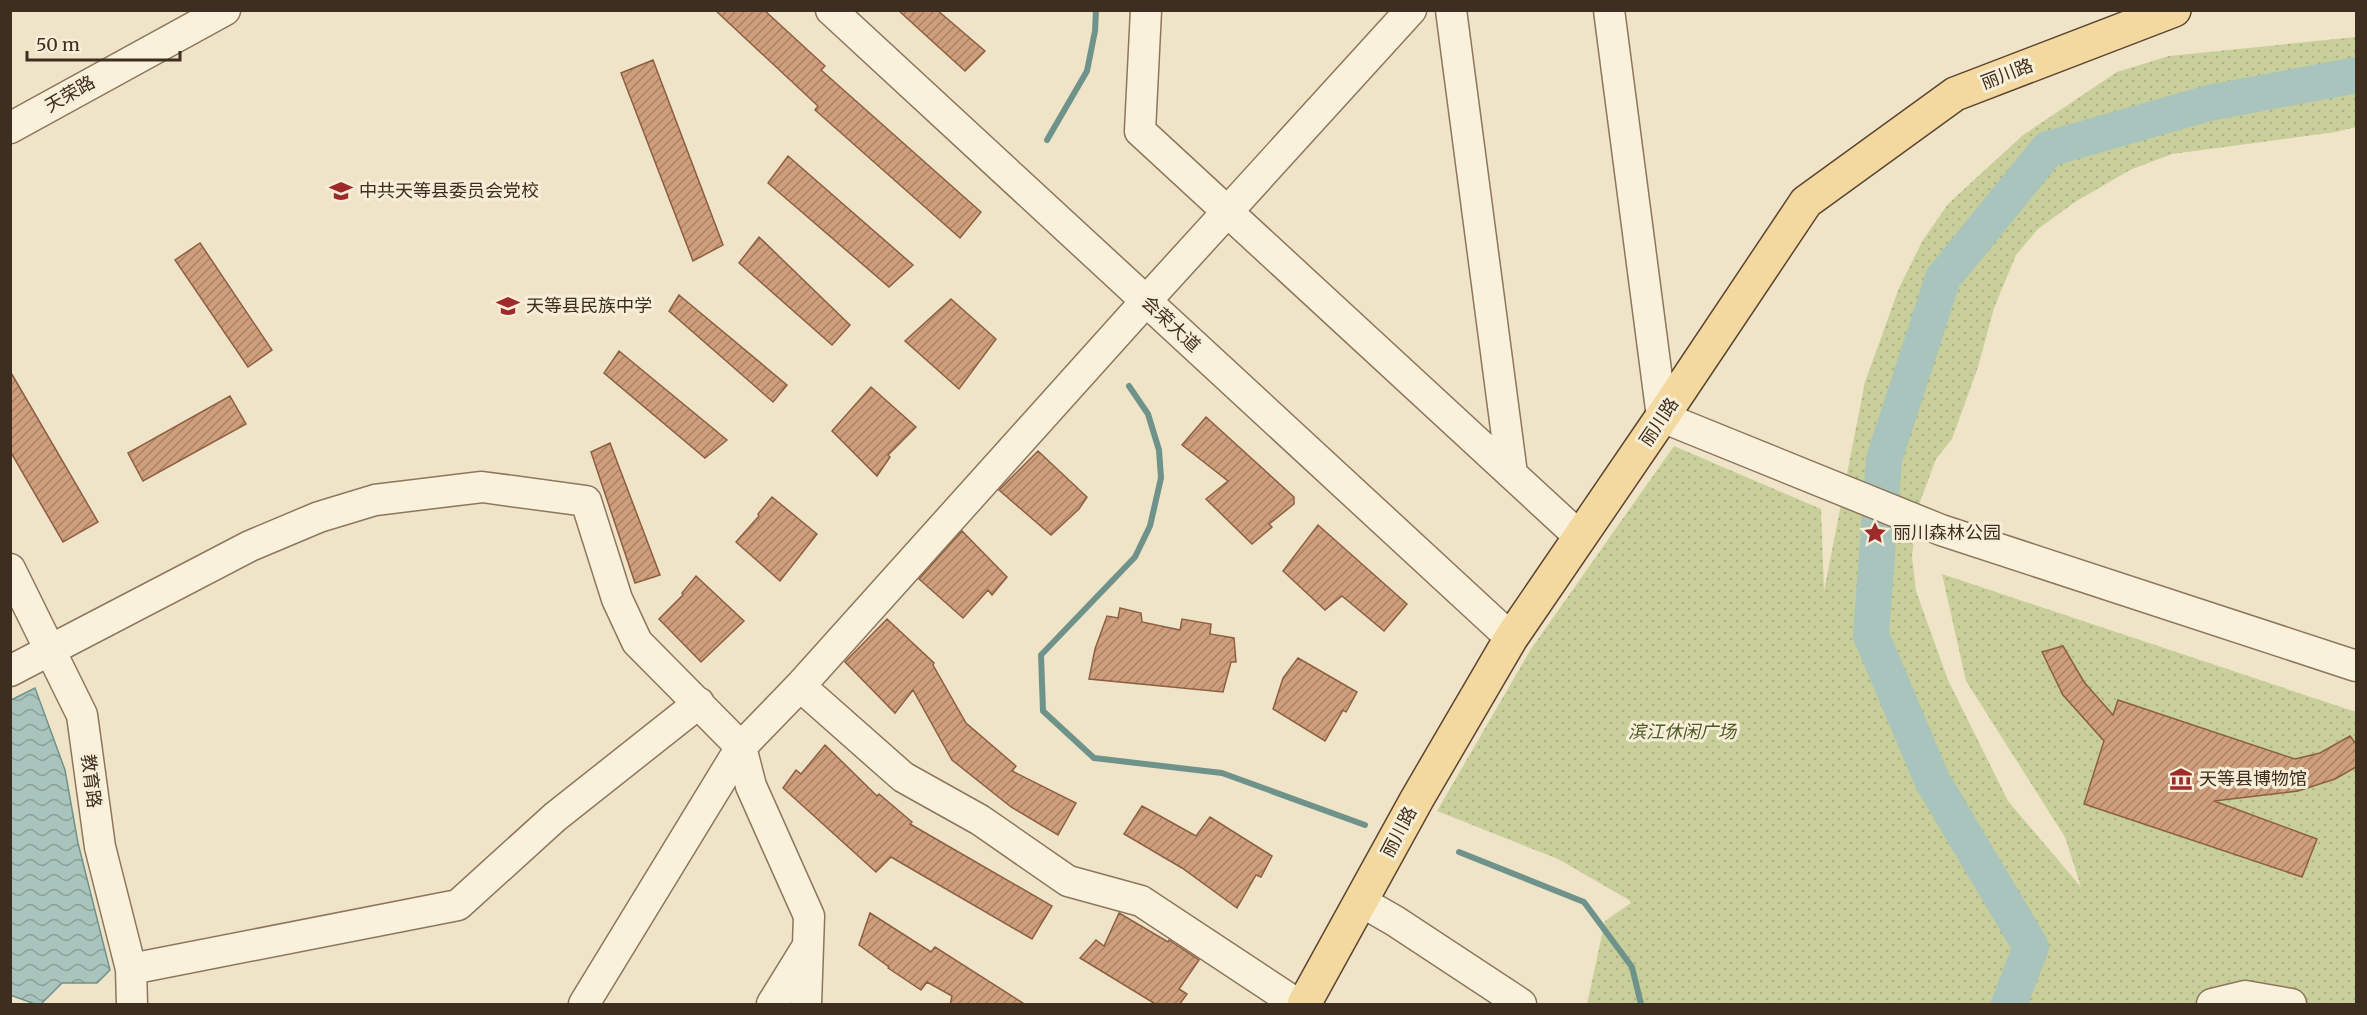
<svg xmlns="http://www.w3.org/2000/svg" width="2367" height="1015" font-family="Merriweather,'Noto Sans SC',serif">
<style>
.grass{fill:url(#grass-dots)}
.water{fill:url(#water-waves);stroke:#6f938a;stroke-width:1.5}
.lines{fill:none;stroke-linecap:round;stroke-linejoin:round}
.stream{stroke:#6f938a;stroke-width:6}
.river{stroke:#a9c4bc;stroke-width:36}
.building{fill:url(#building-hatch);stroke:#8d5f41;stroke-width:1.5}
.minor-casing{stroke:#8d765c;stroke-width:33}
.major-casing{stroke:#5b4430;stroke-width:36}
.minor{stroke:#faf1dc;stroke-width:30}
.major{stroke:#f3d9a0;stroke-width:33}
.labels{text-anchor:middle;stroke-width:6;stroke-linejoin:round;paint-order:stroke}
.street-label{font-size:18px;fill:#3d2e20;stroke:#f7eed8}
.poi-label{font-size:18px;fill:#3d2e20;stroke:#f7eed8;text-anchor:start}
.park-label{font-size:18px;font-style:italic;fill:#4d5a26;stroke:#f7eed8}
</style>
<defs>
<pattern id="grass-dots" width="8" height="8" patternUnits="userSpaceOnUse" patternTransform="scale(1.5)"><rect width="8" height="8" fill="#c9cf9b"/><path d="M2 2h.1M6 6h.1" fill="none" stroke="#aeb285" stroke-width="1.8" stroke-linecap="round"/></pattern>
<pattern id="water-waves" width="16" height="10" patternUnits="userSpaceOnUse" patternTransform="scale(1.5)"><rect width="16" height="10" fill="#a9c4bc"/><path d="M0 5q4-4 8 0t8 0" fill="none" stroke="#8ba098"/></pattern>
<pattern id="building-hatch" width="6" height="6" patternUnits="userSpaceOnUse" patternTransform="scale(1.5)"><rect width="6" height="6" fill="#cf9f7d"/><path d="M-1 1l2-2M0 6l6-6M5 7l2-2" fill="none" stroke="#a98266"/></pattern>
</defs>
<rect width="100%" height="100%" fill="#f0e4c8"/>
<path class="grass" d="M2356,37V127L2336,132L2172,154L2130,170L2075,202L2038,229L2016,255L1994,308L1978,367L1952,439L1936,459L1917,510L1912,557L1916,591L1948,680L2008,801L2081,887L2065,837L1966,681L1942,574L2356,712V1004H1587L1605,921L1631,903L1629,900L1558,859L1437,811L1531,649L1674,446L1821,509L1824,591L1865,382L1899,288L1923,240L1948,204L2023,135L2117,72L2169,56Z"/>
<path class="water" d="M35,688L65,770L78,843L110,970L97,983H62L41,1004H35L10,995L11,700Z"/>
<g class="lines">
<path class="stream" d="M1047,140L1087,71L1095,31L1096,10
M1129,386L1148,414L1159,450L1161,478L1150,526L1135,557L1041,655L1043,711L1094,758L1222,773L1365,825
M1459,852L1584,902L1632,967L1641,1004"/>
<path class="river" d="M2009,1004L2031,947L1932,780L1871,635L1884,459L1943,278L2048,149L2209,103L2356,75"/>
</g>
<path class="building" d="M715,10H764L825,66L821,70L981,212L960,238L815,110L818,106Z
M898,10H937L985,51L965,71Z
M653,60L723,245L693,261L621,73Z
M788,156L913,265L889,287L768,183Z
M759,237L850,325L832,345L739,263Z
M200,243L272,350L248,367L175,260Z
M679,295L787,385L773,402L669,311Z
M951,299L996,339L959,389L905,341Z
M619,351L727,440L705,458L604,373Z
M10,371L98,522L63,542L10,451Z
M871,387L916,427L888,455L890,457L877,476L832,431Z
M230,396L246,424L143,481L128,453Z
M1206,417L1294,497V504L1269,524L1272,527L1252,544L1206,499L1228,481L1182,445Z
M610,443L660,575L635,583L591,452Z
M1038,451L1087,497L1079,509L1051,535L999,490Z
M772,497L817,534L780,581L736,542L759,516L758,514Z
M1318,525L1407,604L1384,631L1342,596L1325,610L1283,571Z
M962,531L1007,577L992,595L988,590L963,618L919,579Z
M696,576L744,621L701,662L659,619L683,595L682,593Z
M1120,608L1141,613L1142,622L1180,630L1182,619L1211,624L1210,634L1234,638L1236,662H1231L1223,692L1089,679L1095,649L1107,616L1118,618Z
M887,619L934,663L933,665L966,723L1016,766L1012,771L1076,803L1058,835L1011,807L952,760L913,690L895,713L845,662Z
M2063,646L2084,682L2113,715L2118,700L2295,759L2320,753L2350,736L2356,744V767L2335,779L2298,791L2214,801L2317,839L2302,877L2084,804L2104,741L2063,695L2042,652Z
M1298,658L1357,692L1346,712L1343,710L1325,741L1273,709L1283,678Z
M825,745L877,796L879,794L912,822L910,824L1052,906L1032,939L891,857L876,872L783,788L796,770L801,774Z
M1142,806L1196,836L1210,817L1272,856L1261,877L1256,875L1237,908L1182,868L1124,834Z
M870,913L931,952L935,947L1026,1005H950L952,996L927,982L921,990L888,968L889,967L859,945Z
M1119,913L1168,942L1169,940L1199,960L1179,989L1187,994L1179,1005H1157L1080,958L1096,940L1104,946Z"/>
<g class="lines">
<g class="minor-casing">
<path id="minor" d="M831,10L1511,638
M1146,10L1140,131L1580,537
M1451,10L1512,474
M1609,10L1662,417L1941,530L2356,666
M10,128L225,10
M10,569L82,715L100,847L131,969L132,1004
M10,671L250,546L319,517L375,500L482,487L586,501L617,599L637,642L741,747L751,786L809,916L806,1004
M800,686L903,777L980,820L1068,881L1141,901L1297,1004
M1362,902L1395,921L1521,1004
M131,969L458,905L555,817L699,703
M584,1004L741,747L800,686L1146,301L1411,10
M772,1004L806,949
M2212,1004L2245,996L2291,1004"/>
</g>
<g class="major-casing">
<path id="major" d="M1304,1004L1417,799L1511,638L1662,417L1806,202L1955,94L2174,10"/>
</g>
<use href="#minor" class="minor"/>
<use href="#major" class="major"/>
</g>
<defs>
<g id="school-bare" transform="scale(1.8)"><path d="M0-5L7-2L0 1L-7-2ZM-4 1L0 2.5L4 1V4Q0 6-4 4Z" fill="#9e2a2b" stroke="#f7eed8" stroke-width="2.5" paint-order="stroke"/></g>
<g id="sight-bare" transform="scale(1.8)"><path d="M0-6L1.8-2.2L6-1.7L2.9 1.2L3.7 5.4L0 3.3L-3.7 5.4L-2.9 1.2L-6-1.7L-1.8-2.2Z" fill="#9e2a2b" stroke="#f7eed8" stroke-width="2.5" paint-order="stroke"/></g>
<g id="museum-bare" transform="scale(1.8)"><path d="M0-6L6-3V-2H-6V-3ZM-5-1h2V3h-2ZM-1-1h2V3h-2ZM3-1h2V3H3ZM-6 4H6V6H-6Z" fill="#9e2a2b" stroke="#f7eed8" stroke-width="2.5" paint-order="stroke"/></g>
</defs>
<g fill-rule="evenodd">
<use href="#school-bare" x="341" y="191"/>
<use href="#school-bare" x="508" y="306"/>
<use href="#sight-bare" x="1875" y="533"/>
<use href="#museum-bare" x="2181" y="779"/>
</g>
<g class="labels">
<g class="street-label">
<text transform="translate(2007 74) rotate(-21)" y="6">丽川路</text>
<text transform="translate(70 94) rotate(-30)" y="6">天荣路</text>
<text transform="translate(1171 324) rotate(43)" y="6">会荣大道</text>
<text transform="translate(1659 422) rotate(-56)" y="6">丽川路</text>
<text transform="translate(91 781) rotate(83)" y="6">教育路</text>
<text transform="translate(1399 832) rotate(-62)" y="6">丽川路</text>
</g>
<g class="poi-label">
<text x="359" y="197">中共天等县委员会党校</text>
<text x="526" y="312">天等县民族中学</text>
<text x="1893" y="539">丽川森林公园</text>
<text x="2199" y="785">天等县博物馆</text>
</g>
<g class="park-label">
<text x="1682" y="738">滨江休闲广场</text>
</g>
</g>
<rect width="2367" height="1015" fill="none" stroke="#3d2e20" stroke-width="24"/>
<path d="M27 51v9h153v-9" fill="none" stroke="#3d2e20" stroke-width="3"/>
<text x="36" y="51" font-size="18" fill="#3d2e20" stroke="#f7eed8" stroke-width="4.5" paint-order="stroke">50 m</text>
</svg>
